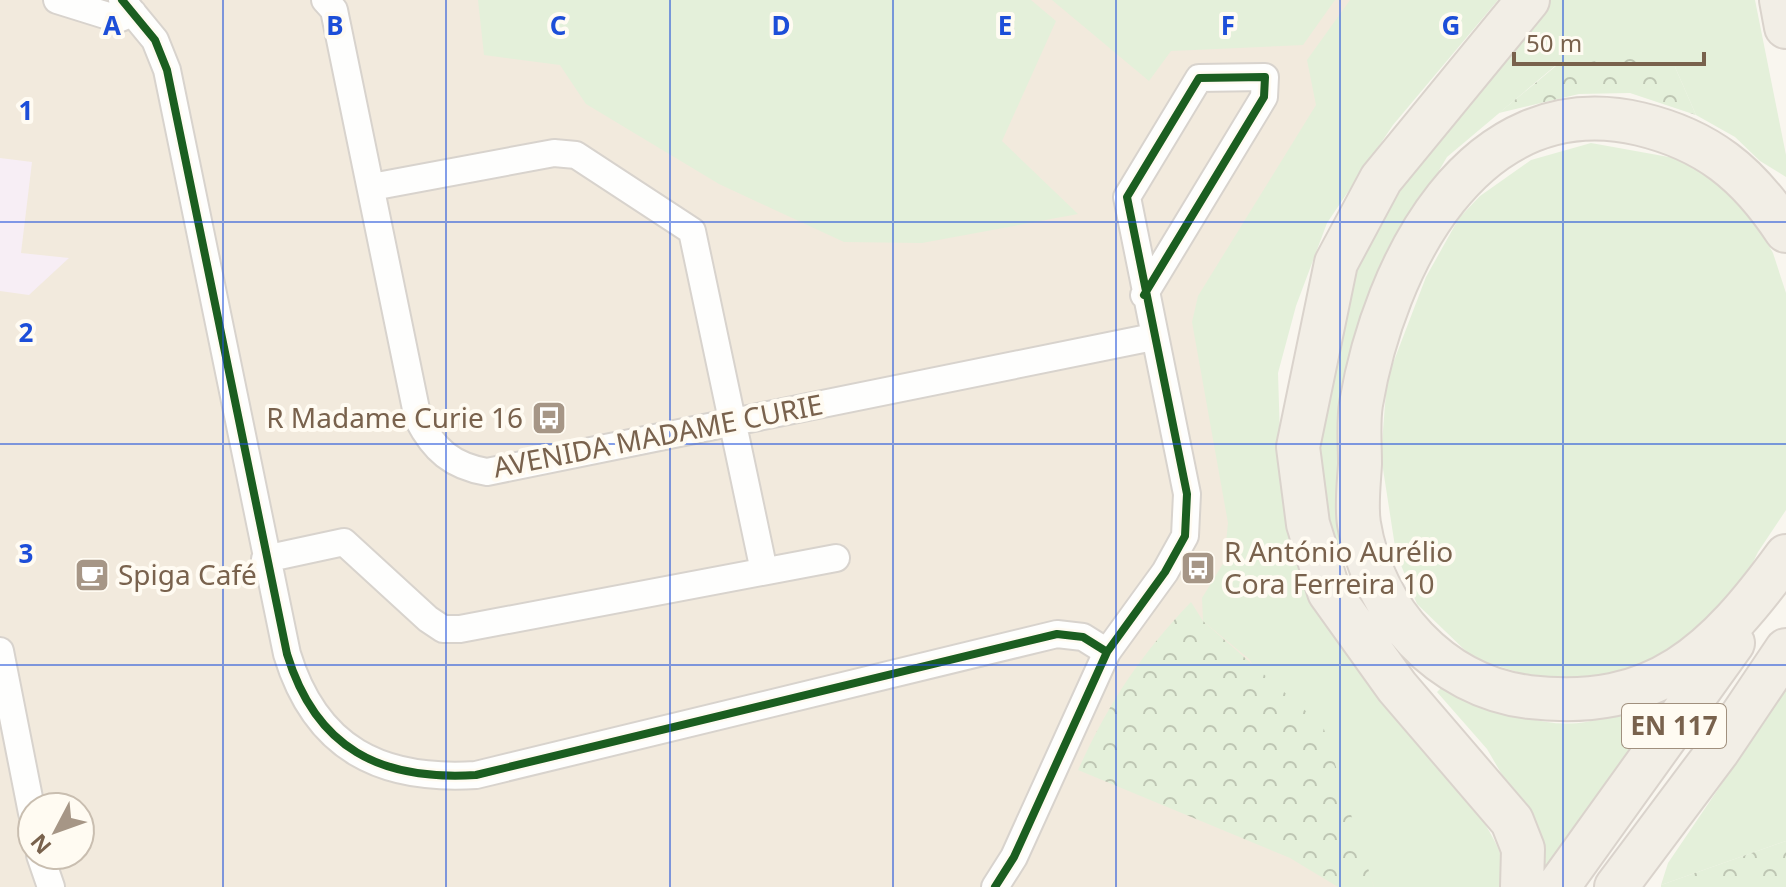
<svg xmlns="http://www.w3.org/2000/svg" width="1786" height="887" font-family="'Noto Sans',sans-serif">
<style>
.residential{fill:#f2eadd;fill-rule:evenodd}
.education{fill:#f7eef5}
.green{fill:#e4f0da}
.forest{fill:url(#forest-crowns)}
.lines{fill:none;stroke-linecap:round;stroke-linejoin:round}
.minor-casing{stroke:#d8d3cd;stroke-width:30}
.trunk-casing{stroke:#dad3cc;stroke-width:46}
.minor{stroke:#fefefd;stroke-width:26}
.trunk{stroke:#f2eee6;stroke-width:42}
.cycleway-casing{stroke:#fffbf2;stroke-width:13}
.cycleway{stroke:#1b5e20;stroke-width:8}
.grid{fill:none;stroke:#1d4ed8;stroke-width:2;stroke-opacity:0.55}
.labels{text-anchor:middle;stroke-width:8;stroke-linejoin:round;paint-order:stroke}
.shield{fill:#fffbf2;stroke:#a1907e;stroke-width:2}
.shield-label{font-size:26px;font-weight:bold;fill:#79624d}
.poi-label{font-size:28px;fill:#79624d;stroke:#fffbf2;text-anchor:start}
.street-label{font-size:28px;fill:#79624d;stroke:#fffbf2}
.grid-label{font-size:26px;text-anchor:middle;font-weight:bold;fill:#1d4ed8;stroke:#fffbf2;stroke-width:8;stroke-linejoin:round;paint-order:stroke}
</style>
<defs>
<pattern id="forest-crowns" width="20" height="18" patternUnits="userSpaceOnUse" patternTransform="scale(2)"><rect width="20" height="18" fill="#e4f0da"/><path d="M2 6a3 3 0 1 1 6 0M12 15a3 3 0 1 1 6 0" fill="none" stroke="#bec6b3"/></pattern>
</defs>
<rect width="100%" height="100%" fill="#f9f6ef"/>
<path class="residential" d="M0,0H1402L1223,355L1425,887H0ZM32,807H80V855H32Z"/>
<path class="education" d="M0,158L32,162L21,253L69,258L29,295L0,291Z"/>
<path class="green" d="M478,0H1031L1056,21L1002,141L1078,214L922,243L844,242L719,184L586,104L560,65L484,55Z
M1052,0H1335L1303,45L1171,51L1149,81Z
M1350,0H1498L1393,125L1327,223L1296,306L1278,373L1280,437L1300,542L1477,810C1488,831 1513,863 1502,887H1374L1348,812L1249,659L1203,621L1202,598L1224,562L1228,523L1192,322L1198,296L1316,105L1307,60Z
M1545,0H1755L1786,155V177L1760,161L1735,137L1696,115L1675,67L1555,66L1447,157L1402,233L1354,547L1338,580L1313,479L1328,361L1362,243L1408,175Z
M1591,143L1691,161L1747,207L1773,253L1786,293V510L1758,552L1741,587L1705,625L1661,657L1587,682L1530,676L1473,658L1417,604L1396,553L1381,456L1387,379L1426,277L1459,218L1480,196L1531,160Z
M1447,682C1490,705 1536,730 1586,722C1615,717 1640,703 1670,701L1544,868L1537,867L1518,802L1487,749L1437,692Z
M1786,689V841L1661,885L1668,863Z"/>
<path class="forest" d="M1638,56L1675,67L1696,115L1630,93L1579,94L1499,113L1556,66Z
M1191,602L1203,621L1323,726L1374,887H1338L1290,858L1078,770C1109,703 1139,656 1191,602Z
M1786,841V887H1661V885Z"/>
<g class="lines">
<g class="minor-casing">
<path id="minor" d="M57,0L118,19L133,13
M122,0L155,40L167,70L287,654C316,749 381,781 476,775L1057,634L1083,637L1107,652
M325,0L334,10L418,419C434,450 452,466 487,472L1153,337
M372,187L554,153L576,155L692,231L764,571
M265,559L344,542L428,619L443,629H460L836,558
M0,651L32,813
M40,855L51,887
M995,887L1014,857L1107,652L1165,572L1185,536L1187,494L1127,197L1199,78L1265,77L1264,97L1144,295"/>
</g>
<g class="trunk-casing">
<path id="trunk" d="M1781,0L1786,27
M1786,231C1748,173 1707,140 1640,124C1472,85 1384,267 1361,404C1358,423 1360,445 1360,464C1359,483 1356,505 1359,524C1373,611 1440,686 1529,697C1656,712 1716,652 1786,556
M1522,887L1523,849L1512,821L1397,687L1329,592L1308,524L1298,447L1336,263L1381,179L1528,0
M1558,887L1733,643
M1616,887L1718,751L1786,650"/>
</g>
<use href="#minor" class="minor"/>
<use href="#trunk" class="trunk"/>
<g class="cycleway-casing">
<path id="cycleway" d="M122,0L155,40L167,70L287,654C316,749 381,781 476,775L1057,634L1083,637L1107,652
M995,887L1014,857L1107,652L1165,572L1185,536L1187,494L1127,197L1199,78L1265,77L1264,97L1144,295"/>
</g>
<use href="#cycleway" class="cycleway"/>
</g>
<path class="grid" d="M223,0V887M446,0V887M670,0V887M893,0V887M1116,0V887M1340,0V887M1563,0V887M0,222H1786M0,444H1786M0,665H1786"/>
<defs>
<g id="bus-square" transform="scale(1.8)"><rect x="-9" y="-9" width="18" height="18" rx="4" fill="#a69686" stroke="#fffbf2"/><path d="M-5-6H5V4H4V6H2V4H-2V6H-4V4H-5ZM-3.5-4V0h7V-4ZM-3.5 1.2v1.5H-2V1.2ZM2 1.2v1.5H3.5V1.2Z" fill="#fff"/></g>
<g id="cafe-square" transform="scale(1.8)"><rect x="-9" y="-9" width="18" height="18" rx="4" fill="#a69686" stroke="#fffbf2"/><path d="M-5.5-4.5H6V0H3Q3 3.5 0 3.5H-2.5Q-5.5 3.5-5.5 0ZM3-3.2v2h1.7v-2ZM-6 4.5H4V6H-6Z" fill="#fff"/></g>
</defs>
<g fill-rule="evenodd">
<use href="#bus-square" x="549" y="418"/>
<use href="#bus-square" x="1198" y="568"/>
<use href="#cafe-square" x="92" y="575"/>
</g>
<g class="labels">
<rect class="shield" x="1622" y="704" width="104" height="44" rx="6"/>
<g class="shield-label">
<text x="1674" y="735">EN 117</text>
</g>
<g class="poi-label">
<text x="523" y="428" text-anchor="end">R Madame Curie 16</text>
<text x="1224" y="562">R António Aurélio<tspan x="1224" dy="32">Cora Ferreira 10</tspan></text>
<text x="118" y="585">Spiga Café</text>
</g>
<g class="street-label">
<text transform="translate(658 436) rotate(-11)" y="10">AVENIDA MADAME CURIE</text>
</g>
</g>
<g class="grid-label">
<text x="112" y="35">A</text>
<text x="335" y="35">B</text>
<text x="558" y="35">C</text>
<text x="781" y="35">D</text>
<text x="1005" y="35">E</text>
<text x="1228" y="35">F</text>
<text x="1451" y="35">G</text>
<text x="26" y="120">1</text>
<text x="26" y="342">2</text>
<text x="26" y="563">3</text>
</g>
<g transform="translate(56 831) rotate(229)"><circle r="38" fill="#fffbf2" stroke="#c9beb0" stroke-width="2"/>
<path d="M0-6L14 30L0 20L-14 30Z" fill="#a69686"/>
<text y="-12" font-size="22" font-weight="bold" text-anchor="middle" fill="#79624d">N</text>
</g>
<path d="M1514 52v12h190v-12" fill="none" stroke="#79624d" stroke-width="4"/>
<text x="1526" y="52" font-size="24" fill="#79624d" stroke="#fffbf2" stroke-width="6" paint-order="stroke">50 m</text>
</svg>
